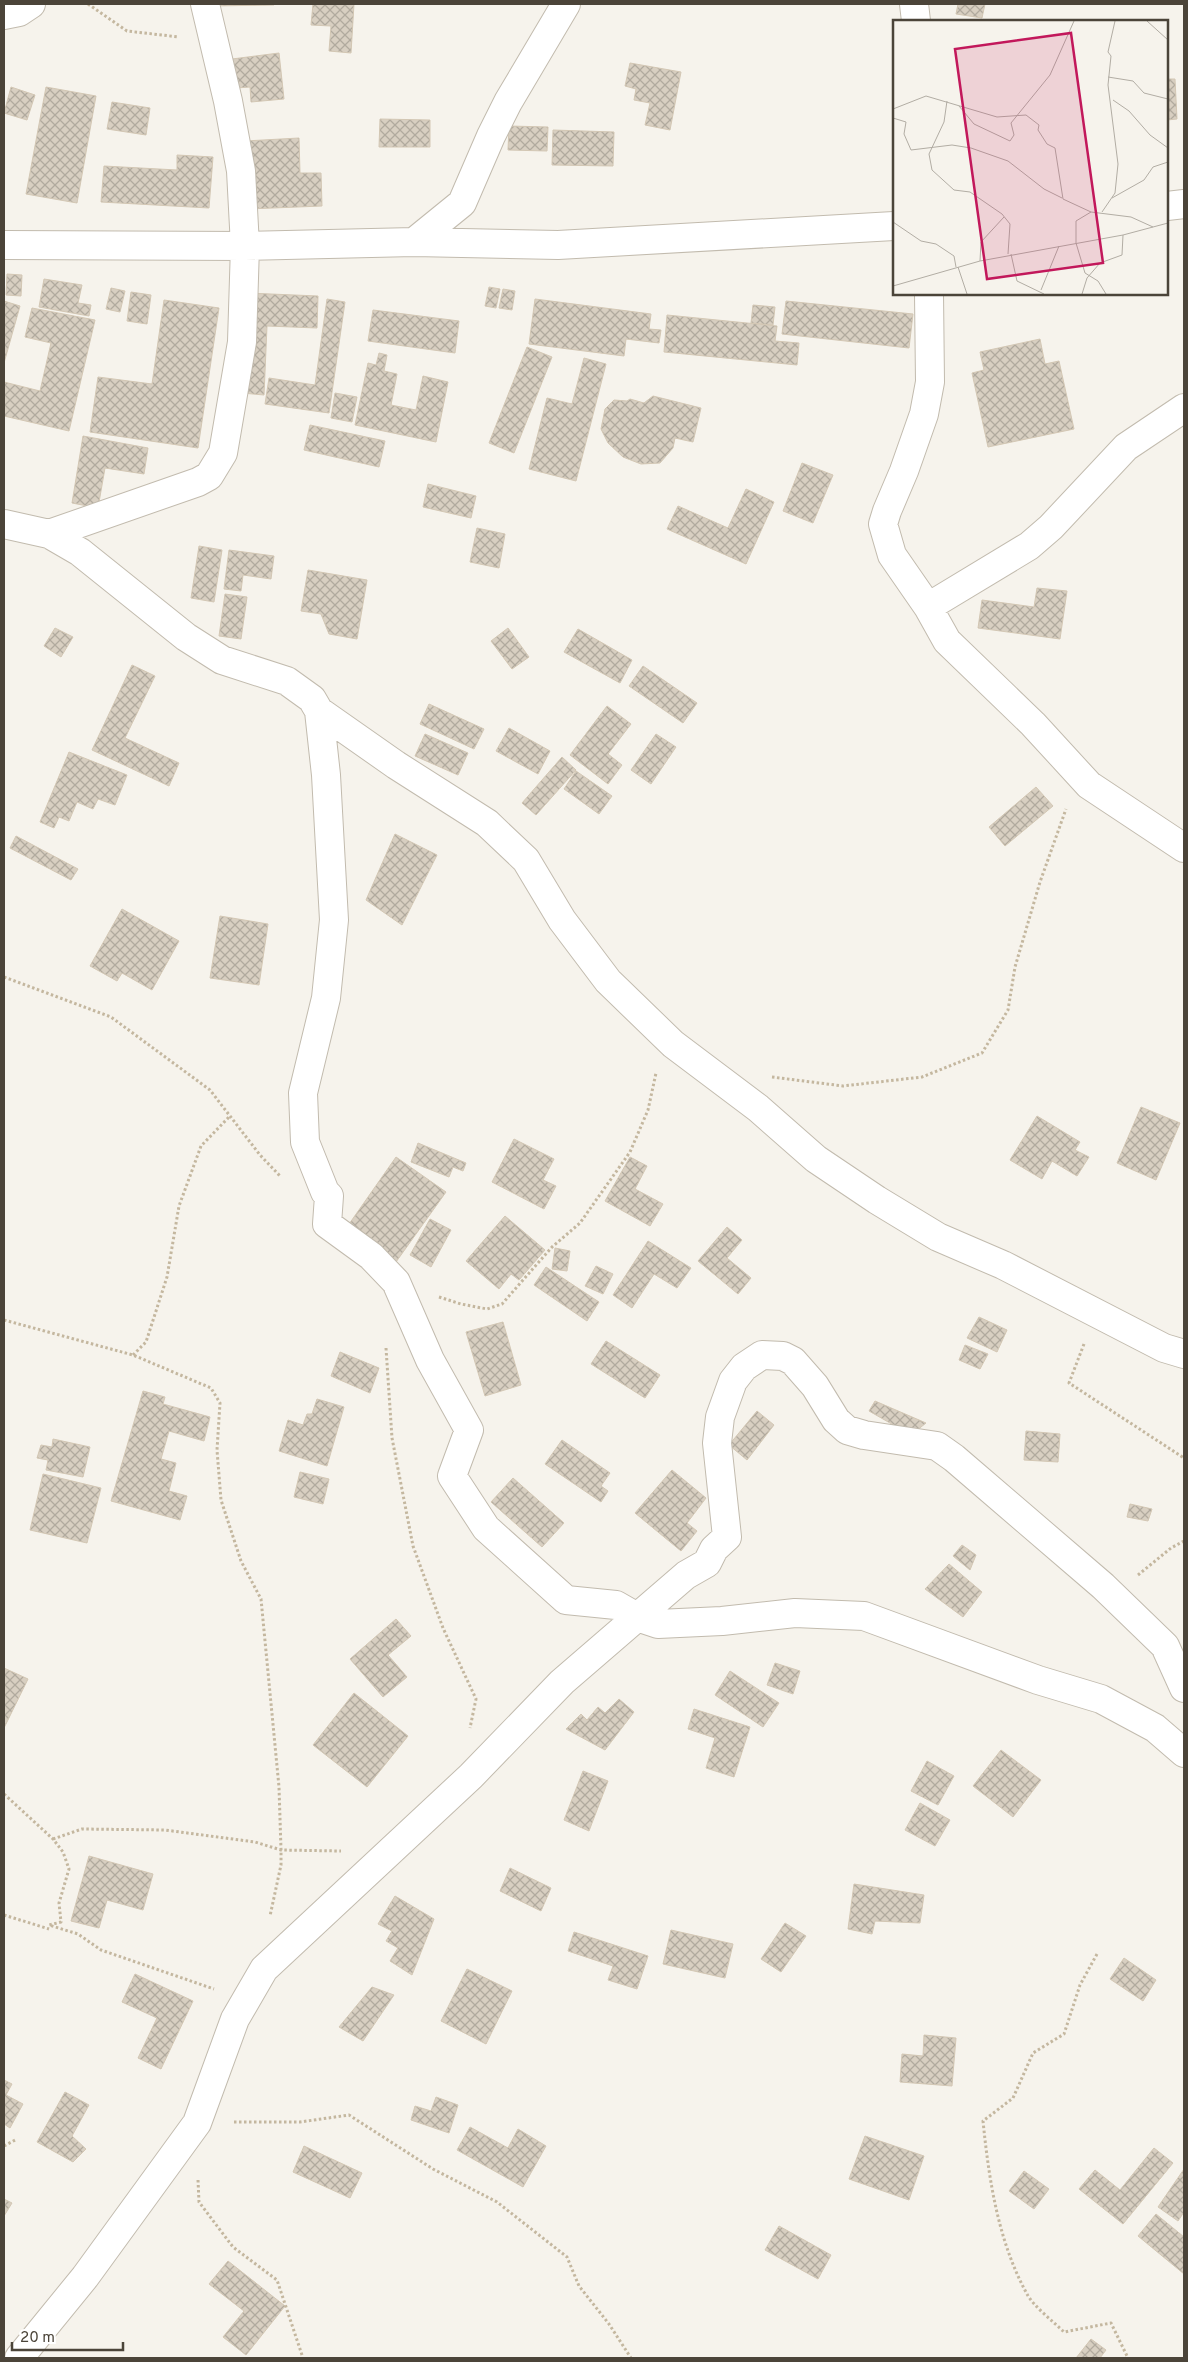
<svg xmlns="http://www.w3.org/2000/svg" width="1188" height="2362" font-family="Overpass,sans-serif">
<style>
.building{fill:url(#building-cross-hatch);stroke:#d3c7b4}
.lines{fill:none;stroke-linecap:round;stroke-linejoin:round}
.street-casing{stroke:#c2bbae;stroke-width:30}
.path{stroke:#c4b79f;stroke-width:3;stroke-dasharray:2.5 2.5;stroke-linecap:butt}
.street{stroke:#fff;stroke-width:28}
.inset-road{fill:none;stroke:#b2ada4;stroke-width:1}
.view{fill:#c2185b;fill-opacity:0.15;stroke:#c2185b;stroke-width:2.5}
.inset-edge{fill:none;stroke:#4b4439;stroke-width:2.5}
</style>
<defs>
<pattern id="building-cross-hatch" width="8" height="8" patternUnits="userSpaceOnUse" patternTransform="scale(1.25)"><rect width="8" height="8" fill="#d8cfc1"/><path d="M0 0l8 8M0 8l8-8" fill="none" stroke="#b1aa9e"/></pattern>
</defs>
<rect width="100%" height="100%" fill="#f6f3ec"/>
<path class="building" d="M210,4H274V5L210,6Z
M313,4H354L351,53L329,51L331,26L311,25Z
M958,4H985L982,18L956,14Z
M279,53L284,99L251,102L250,87L236,88L232,59Z
M630,63L681,72L670,130L645,125L650,103L634,100L636,89L625,86Z
M1167,79H1175L1177,119L1167,120Z
M11,87L35,95L27,120L4,113Z
M46,87L96,96L77,203L26,194Z
M112,102L150,108L146,135L107,129Z
M380,119L430,120V147H379Z
M509,126L548,127L547,151L508,150Z
M553,130L614,132L613,166L552,165Z
M299,138L300,173H321L322,206L248,209L245,141Z
M177,155L213,157L209,208L101,202L104,166L177,170Z
M7,274L22,275L21,296L6,295Z
M44,279L82,285L78,303L91,305L89,316L39,307Z
M489,287L500,289L496,308L485,306Z
M111,288L125,291L120,312L106,309Z
M503,289L515,291L512,310L499,308Z
M131,292L151,295L147,324L127,321Z
M247,293L318,296L317,328L267,326L264,395L242,393Z
M327,299L345,302L329,413L265,404L269,378L315,385Z
M535,299L651,314L649,329L661,330L659,343L626,339L624,356L529,344Z
M164,300L219,308L198,448L90,432L98,377L152,384Z
M4,301L20,306L4,363Z
M786,301L913,314L909,348L782,334Z
M753,305L775,307L773,325L751,323Z
M32,308L95,320L69,431L4,416V382L40,391L51,343L25,337Z
M373,310L459,321L455,353L368,341Z
M667,315L777,326L775,341L799,343L797,365L664,352Z
M1040,339L1045,364L1059,361L1074,429L988,447L972,373L984,370L980,352Z
M527,347L552,357L514,453L489,443Z
M379,353L387,355L384,371L397,374L391,405L416,410L423,376L448,382L436,442L355,425L368,363L376,365Z
M584,358L606,364L576,481L529,469L547,398L572,404Z
M335,393L357,397L352,422L331,418Z
M653,396L701,408L693,442L675,438L673,448L660,463L641,464L623,457L608,443L601,429L605,409L614,400L627,401L630,399L644,403Z
M310,425L385,441L379,467L304,450Z
M83,436L148,448L144,474L105,468L98,508L72,503Z
M802,463L833,475L813,523L783,511Z
M428,484L476,496L471,518L423,507Z
M746,489L774,502L746,564L667,529L678,506L728,528Z
M477,528L505,534L499,568L470,562Z
M199,546L222,550L214,602L191,598Z
M229,550L274,556L271,579L243,575L241,591L224,589Z
M308,570L367,580L357,639L329,634L321,614L301,611Z
M1037,588L1067,591L1060,639L978,628L982,600L1034,607Z
M225,594L247,597L241,639L219,636Z
M55,628L73,637L61,657L44,646Z
M508,628L529,657L512,669L491,641Z
M578,629L632,660L620,683L564,652Z
M132,665L155,676L125,738L179,763L169,786L92,750Z
M643,666L697,703L683,723L629,686Z
M429,704L484,729L474,749L420,724Z
M607,706L631,724L608,754L622,765L608,784L570,755Z
M509,728L550,751L538,774L496,751Z
M425,734L468,753L458,775L415,756Z
M656,734L676,747L651,784L631,770Z
M69,752L127,775L115,805L98,799L93,809L77,802L69,821L59,817L54,828L40,822Z
M562,757L576,770L536,815L522,803Z
M576,771L612,796L599,814L564,789Z
M1036,787L1053,806L1005,846L989,827Z
M395,834L437,855L402,925L366,900Z
M16,836L78,869L71,880L10,848Z
M122,909L179,941L152,990L122,973L117,981L90,966Z
M220,916L268,924L259,985L210,978Z
M1141,1107L1180,1123L1156,1180L1117,1163Z
M1037,1116L1080,1142L1075,1150L1089,1157L1077,1176L1052,1161L1042,1179L1010,1160Z
M514,1139L554,1159L543,1180L556,1186L544,1209L492,1182Z
M418,1143L466,1163L463,1171L453,1167L449,1177L411,1162Z
M396,1157L446,1192L396,1262L347,1227Z
M630,1157L647,1166L635,1189L663,1204L650,1226L605,1201Z
M505,1216L545,1250L519,1280L511,1274L499,1289L466,1261Z
M430,1219L451,1230L431,1267L410,1255Z
M727,1227L742,1240L727,1258L751,1278L738,1294L698,1261Z
M648,1241L691,1268L677,1288L654,1274L632,1308L613,1295Z
M555,1248L570,1251L567,1271L552,1269Z
M596,1266L613,1274L603,1294L585,1286Z
M546,1267L599,1302L587,1321L534,1285Z
M979,1317L1007,1330L997,1352L967,1338Z
M503,1322L521,1385L485,1396L466,1332Z
M606,1341L660,1375L645,1398L591,1364Z
M965,1345L988,1354L980,1369L959,1360Z
M340,1352L379,1368L370,1393L331,1376Z
M143,1391L165,1397L163,1404L210,1417L204,1441L169,1431L161,1459L176,1463L169,1491L187,1496L180,1520L111,1501Z
M317,1399L344,1407L327,1466L279,1451L288,1420L303,1425L307,1414H312Z
M875,1401L926,1423L911,1435L869,1411Z
M757,1411L774,1425L747,1460L729,1445Z
M1026,1431L1060,1434L1058,1462L1024,1460Z
M53,1439L90,1447L83,1477L46,1470L48,1460L37,1458L41,1445L52,1447Z
M562,1440L610,1473L601,1486L608,1491L601,1502L545,1464Z
M672,1470L706,1498L687,1523L697,1531L681,1551L635,1513Z
M300,1472L329,1479L323,1504L294,1497Z
M43,1474L101,1488L87,1543L30,1530Z
M513,1478L564,1523L542,1547L491,1502Z
M1130,1504L1152,1509L1148,1521L1127,1517Z
M962,1545L976,1555L970,1570L953,1556Z
M949,1564L982,1592L963,1617L925,1589Z
M396,1619L411,1636L388,1655L407,1677L383,1697L350,1659Z
M775,1663L800,1671L793,1694L767,1685Z
M4,1668L28,1679L4,1728Z
M730,1671L779,1703L763,1727L715,1695Z
M354,1693L408,1736L367,1787L313,1745Z
M619,1699L634,1712L605,1750L566,1729L581,1714L587,1720L598,1707L605,1713Z
M694,1709L750,1727L734,1777L706,1768L715,1738L688,1729Z
M1001,1750L1041,1780L1013,1817L973,1786Z
M927,1761L954,1776L938,1805L911,1791Z
M583,1771L608,1781L589,1831L564,1820Z
M920,1803L950,1820L935,1846L905,1830Z
M89,1856L153,1874L143,1910L107,1900L99,1928L71,1921Z
M510,1868L551,1888L541,1911L500,1891Z
M854,1884L924,1895L920,1923L875,1921L872,1934L848,1929Z
M395,1896L434,1919L412,1975L390,1961L398,1948L386,1941L392,1931L378,1924Z
M785,1923L806,1936L781,1972L761,1959Z
M671,1930L733,1944L725,1978L663,1964Z
M574,1932L648,1956L637,1989L608,1980L613,1966L568,1951Z
M1124,1958L1156,1980L1143,2001L1110,1979Z
M467,1969L512,1991L486,2044L441,2021Z
M135,1974L193,2001L161,2069L138,2058L157,2018L122,2002Z
M372,1987L394,1995L363,2041L339,2027Z
M924,2035L956,2038L952,2086L900,2082L902,2054L923,2056Z
M4,2080L12,2084L6,2095L23,2104L10,2128L4,2124Z
M65,2092L89,2105L72,2136L86,2149L73,2162L37,2142Z
M436,2097L458,2105L449,2133L411,2120L415,2106L431,2111Z
M470,2127L508,2148L518,2129L546,2146L523,2187L457,2150Z
M865,2136L924,2156L909,2200L849,2179Z
M304,2146L362,2173L350,2198L293,2172Z
M1154,2148L1173,2163L1123,2224L1079,2189L1095,2170L1120,2190Z
M1184,2169V2212L1178,2221L1158,2207Z
M1024,2171L1049,2189L1034,2209L1009,2191Z
M4,2199L12,2203L4,2216Z
M1156,2214L1184,2237V2274L1138,2236Z
M779,2226L831,2255L818,2279L765,2250Z
M228,2261L285,2306L246,2355L223,2337L244,2311L209,2284Z
M1091,2339L1106,2350L1100,2358H1076Z"/>
<g class="lines">
<g class="street-casing">
<path id="street" d="M914,4L916,21
M4,15L19,12L31,4
M1167,206L1184,204
M414,242L462,203L491,136L508,102L566,4
M4,245L245,246L414,242L558,245L894,226
M929,294L930,382L924,414L904,471L887,511L883,524L892,555L928,607L947,641L1033,724L1089,785L1184,848
M4,524L49,534L80,552L186,637L222,660L287,681L312,699L319,711L326,775L334,920L326,998L303,1093L305,1142L325,1192L329,1196L327,1224L371,1256L396,1282L430,1360L469,1430L452,1476L486,1528L566,1600L616,1605L637,1617L658,1624L722,1621L795,1613L864,1616L1038,1680L1101,1699L1155,1728L1184,1753
M49,534L198,482L209,476L223,453L242,342L245,246L241,171L228,101L205,4
M928,607L1029,546L1051,527L1126,447L1184,408
M319,711L396,765L487,823L526,860L562,920L608,981L673,1044L758,1108L816,1159L877,1200L938,1237L1003,1265L1164,1348L1184,1354
M19,2358L85,2277L197,2123L235,2019L264,1969L471,1776L562,1682L686,1575L707,1563L714,1549L727,1537L717,1443L720,1417L733,1381L744,1367L762,1355L783,1356L793,1361L815,1386L836,1420L847,1430L864,1435L937,1446L954,1458L1103,1586L1165,1646L1184,1688"/>
</g>
<path class="path" d="M88,4L127,31L179,37
M4,977L111,1017L210,1090L260,1155L281,1177
M772,1077L843,1086L922,1077L982,1053L1008,1010L1015,967L1040,882L1066,809
M439,1297L461,1304L487,1309L502,1304L552,1247L580,1223L630,1152L648,1110L656,1073
M4,1320L133,1355L211,1388L220,1403L217,1450L221,1500L241,1561L261,1599L279,1787L281,1850V1865L270,1916
M1084,1344L1069,1383L1184,1458
M386,1348L392,1438L413,1546L443,1628L476,1699L470,1728
M133,1355L146,1342L167,1277L179,1206L201,1146L230,1116
M1138,1575L1171,1548L1184,1541
M4,1794L53,1839L63,1852L69,1869L59,1903L61,1922L49,1925L78,1934L101,1950L214,1989
M53,1839L82,1829L165,1830L255,1842L281,1850L341,1851
M4,1915L49,1929
M1097,1954L1080,1985L1064,2034L1033,2053L1013,2098L983,2121C989,2180 998,2241 1027,2294C1033,2306 1054,2322 1064,2332L1111,2323L1128,2358
M234,2122H300L349,2115L433,2169L497,2202L567,2257L579,2286L609,2324L631,2358
M4,2146L17,2139
M198,2180L199,2202L233,2247L277,2280L303,2358"/>
<use href="#street" class="street"/>
</g>
<g transform="translate(893 20)">
<rect width="275" height="275" fill="#f6f3ec"/>
<path class="inset-road" d="M254,1L275,20M215,57L240,61L251,73L275,79M220,80L236,91L257,115L275,128M54,81L51,102L36,134L39,150L61,170L77,172L109,194L117,204L115,234M66,86L81,104L117,121L121,115L118,103L157,55L181,1M0,89L33,76L104,97L133,95L146,105L145,110L154,124L162,128L170,179L198,192L238,197L260,207M0,98L13,102L11,114L18,130L59,125L78,128L115,141L151,169L169,178M219,178L251,160L260,147L275,142M198,192L183,201V223L192,253L205,261L213,274M209,192L222,173L225,144L215,65L218,36L215,32L222,1M0,202L28,221L43,224L61,236L63,247M118,234L124,261L151,274M87,241L88,222L111,197M65,247L74,274M0,266L87,241L230,215L275,203M148,270L166,226M189,274L194,258L207,243L229,235L230,215"/>
<path class="view" d="M178,13L210,243L94,259L62,29Z"/>
<rect width="275" height="275" class="inset-edge"/>
</g>
<rect width="1188" height="2362" fill="none" stroke="#4b4439" stroke-width="10"/>
<path d="M12 2342v8h111v-8" fill="none" stroke="#4b4439" stroke-width="2.5"/>
<text x="20" y="2342" font-size="15" fill="#4b4439" stroke="#ffffff" stroke-width="4" paint-order="stroke">20 m</text>
</svg>
